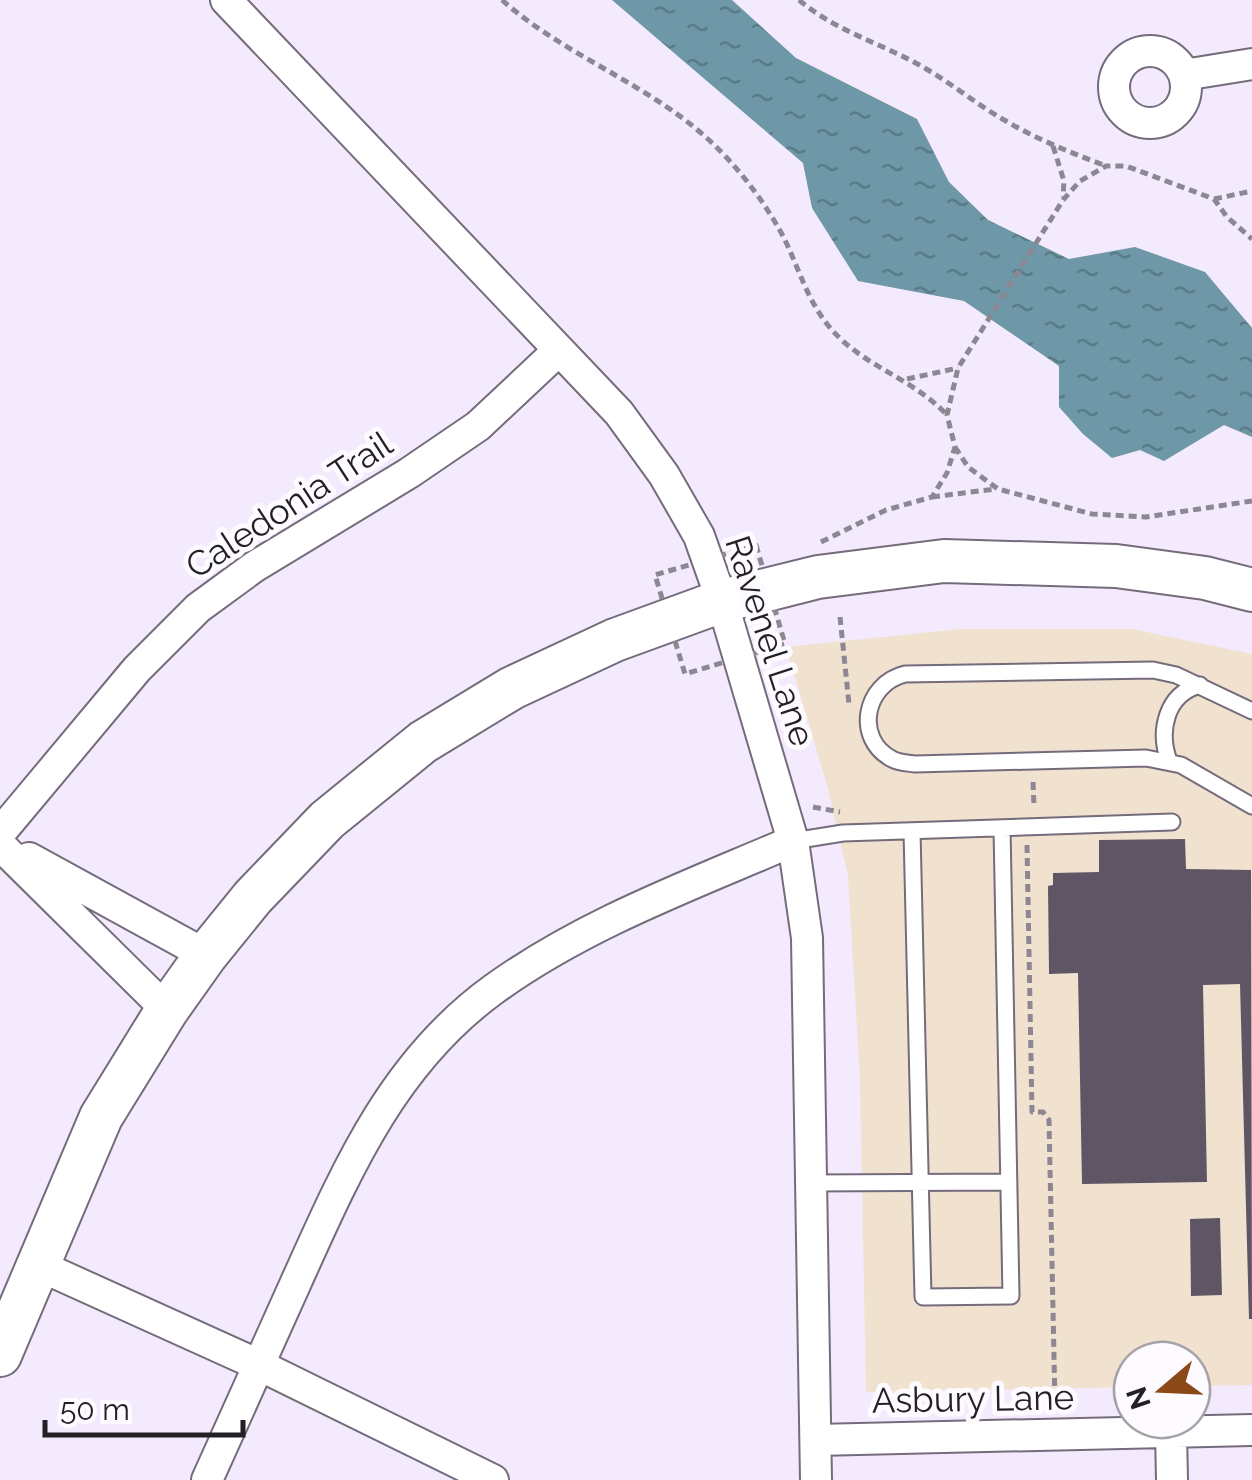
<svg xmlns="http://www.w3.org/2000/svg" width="1252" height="1480" font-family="Raleway,sans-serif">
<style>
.education{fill:#f1e2cf}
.water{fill:url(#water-ripples)}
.building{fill:#5e5565}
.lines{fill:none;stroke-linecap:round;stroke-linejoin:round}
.lane-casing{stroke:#746b7b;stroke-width:19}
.street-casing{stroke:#746b7b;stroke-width:34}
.secondary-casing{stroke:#746b7b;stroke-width:46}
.path{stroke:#8d8693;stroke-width:5;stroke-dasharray:8 5;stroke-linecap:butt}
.lane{stroke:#fff;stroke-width:15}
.street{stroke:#fff;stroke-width:30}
.secondary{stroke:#fff;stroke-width:42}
.labels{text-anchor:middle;stroke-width:10;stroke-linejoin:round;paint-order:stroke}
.street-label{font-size:35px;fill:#221f25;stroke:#fdfbff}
</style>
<defs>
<pattern id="water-ripples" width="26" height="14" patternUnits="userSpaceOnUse" patternTransform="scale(2.5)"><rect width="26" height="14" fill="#6e97a7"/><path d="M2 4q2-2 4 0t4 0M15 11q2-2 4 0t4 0" fill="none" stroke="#5a7b88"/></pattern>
</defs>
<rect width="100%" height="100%" fill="#f4eafd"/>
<path class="education" d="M960,629H1132L1252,654V1385L1192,1386V1360H1132V1387L866,1392L860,1079L848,876L828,789L786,647Z"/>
<path class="water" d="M612,0H732L796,58L917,119L949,182L988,220L1069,259L1135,247L1205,272L1252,328V437L1224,425L1164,461L1140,450L1112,458L1083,434L1059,407V366L964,301L858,281L812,208L803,163Z"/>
<path class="building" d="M1185,839L1186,869L1251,870L1252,1319H1249L1240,984L1203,985L1207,1182L1082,1184L1078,973L1049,974L1048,886L1053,885V873L1099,872V840Z
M1220,1218L1222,1295L1191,1296L1190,1219Z"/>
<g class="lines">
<g class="lane-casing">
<path id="lane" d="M1252,711L1176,675L1153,670L905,674C864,684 854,739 892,759C899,763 908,763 915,764L1146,758L1181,765L1252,806
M1169,761C1158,731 1166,694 1200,685
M912,831L923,1297L1011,1296L1002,828
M793,841L843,833L1172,822
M811,1183L1009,1182"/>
</g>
<g class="street-casing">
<path id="street" d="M226,0L619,413L664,475L699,536L722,601L793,841L807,938L816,1480
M1114 87a36 36 0 1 1 72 0a36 36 0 1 1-72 0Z
M1184,75L1252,64
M0,833L137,669L198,608L254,567L409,473L478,426L559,350
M0,845L167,1010
M29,858L206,955
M40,1266L259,1365L493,1480
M1171,1432L1172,1480
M816,1440L1252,1430
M207,1480C237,1413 267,1346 297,1280C347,1169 393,1062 494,989C584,924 691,885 793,841"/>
</g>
<g class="secondary-casing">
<path id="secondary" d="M0,1355L101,1117L167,1010L206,955L253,897L327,820L423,742L512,688L615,640L722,601L818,577L944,561L1116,566L1205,578L1252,590"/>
</g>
<path class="path" d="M502,0C565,56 647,83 709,140C739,168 764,201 783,236C798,266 806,297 827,324C861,367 909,375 947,415
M799,0C838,33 885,44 928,70C955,86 979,106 1006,121C1038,140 1072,153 1106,166
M1053,146L1064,181L1063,197
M1214,199L1252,191
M907,379L958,368
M955,447L968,467L998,489L1092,514L1146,517L1252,501
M932,497L995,489
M821,542L886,510L932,497L947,473L955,447L947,415L958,368L1063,200L1080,181L1106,166H1126L1214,199L1227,217L1252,239
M756,545L785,644L685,674L655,575Z
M840,617L849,704
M1033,782L1034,806
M813,807L840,812
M1027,845L1032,1112H1043L1049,1120L1055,1404"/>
<use href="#lane" class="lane"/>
<use href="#street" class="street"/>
<use href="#secondary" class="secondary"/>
</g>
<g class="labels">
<g class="street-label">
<text transform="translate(289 505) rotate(-33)" y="12">Caledonia Trail</text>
<text transform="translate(770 641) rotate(72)" y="12">Ravenel Lane</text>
<text transform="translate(973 1399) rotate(-1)" y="12">Asbury Lane</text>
</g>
</g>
<g transform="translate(1162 1390) rotate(251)"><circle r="48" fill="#fdfbff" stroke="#a5a3a8" stroke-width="2.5"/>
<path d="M0-8L18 38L0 25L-18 38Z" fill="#8b4918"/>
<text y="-15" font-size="28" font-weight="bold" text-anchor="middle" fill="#221f25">N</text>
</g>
<path d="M45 1420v15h198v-15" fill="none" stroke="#221f25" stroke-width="5"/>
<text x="60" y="1420" font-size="30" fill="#221f25" stroke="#fdfbff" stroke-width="8" paint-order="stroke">50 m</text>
</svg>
